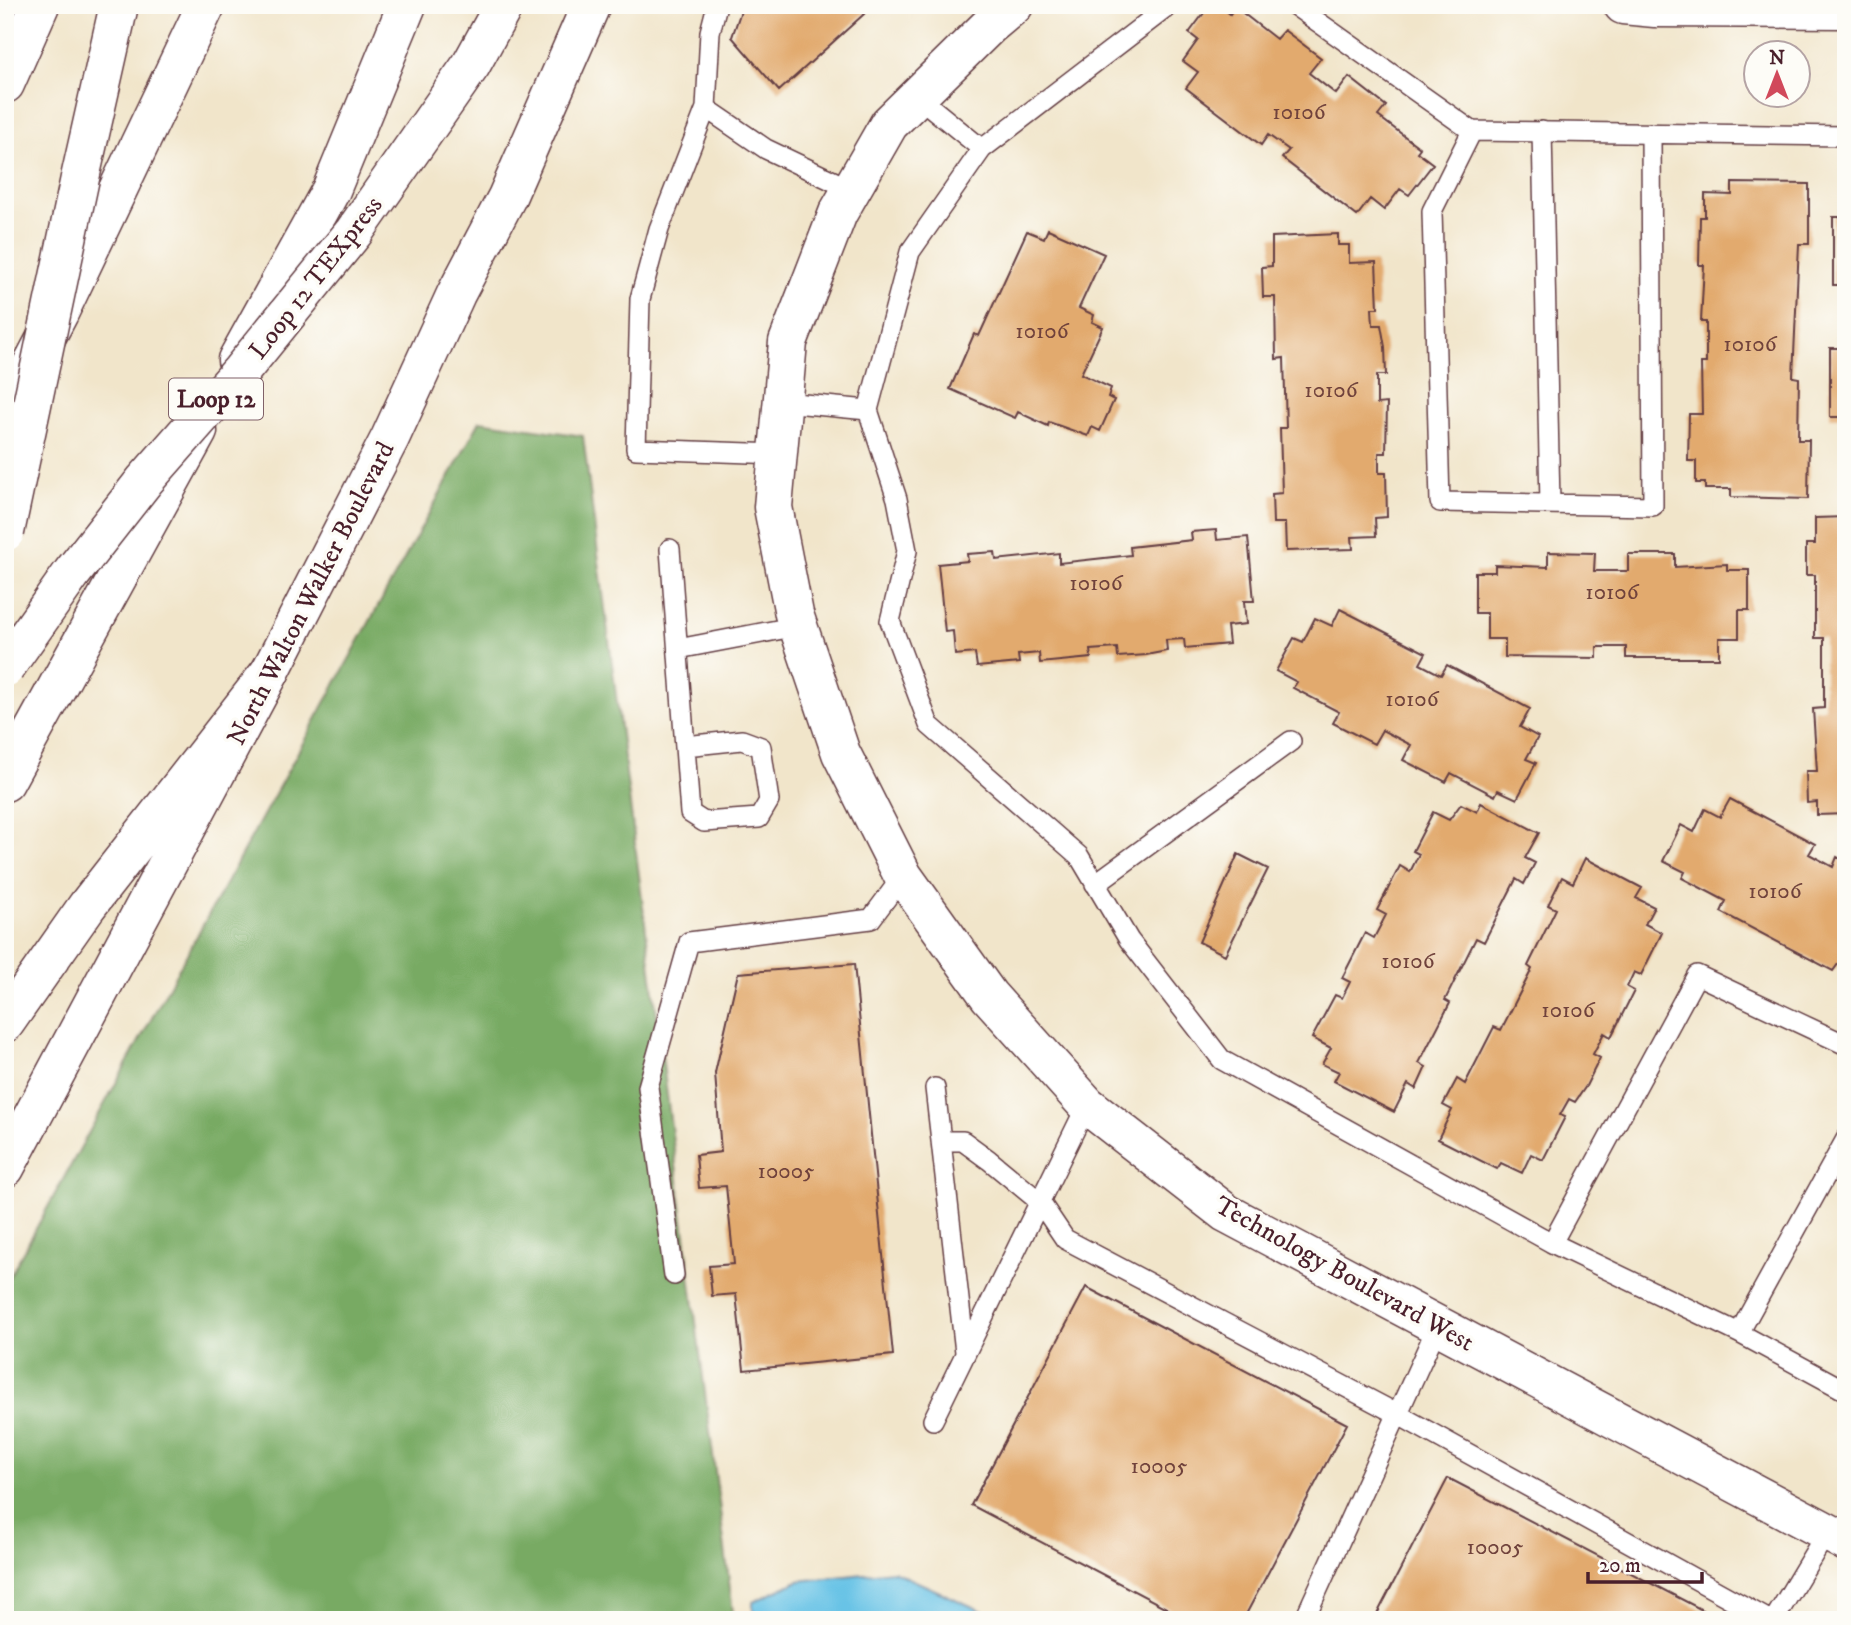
<svg xmlns="http://www.w3.org/2000/svg" width="1851" height="1625" font-family="'IM FELL DW Pica',serif">
<style>
.forest{fill:#78aa64;stroke:#616448;stroke-width:2}
.water{fill:#68c3e6;stroke:#597188;stroke-width:2}
.building{fill:#e2aa6e}
.lines{fill:none;stroke-linecap:round;stroke-linejoin:round}
.service-casing{stroke:#633d43;stroke-width:22}
.minor-casing{stroke:#633d43;stroke-width:41}
.primary-casing{stroke:#633d43;stroke-width:41}
.motorway-casing{stroke:#633d43;stroke-width:41}
.service{stroke:#fff;stroke-width:19}
.minor{stroke:#fff;stroke-width:38}
.primary{stroke:#fff;stroke-width:38}
.motorway{stroke:#fff;stroke-width:38}
.motorway-bridge-casing{stroke:#633d43;stroke-width:41;stroke-linecap:butt}
.motorway-bridge{stroke:#fff;stroke-width:38}
.labels{text-anchor:middle;stroke-width:7;stroke-linejoin:round;paint-order:stroke}
.number-label{font-size:23px;fill:#70423c}
.shield{fill:#fdfcf7;stroke:#806168;stroke-width:2}
.shield-label{font-size:24px;font-weight:bold;fill:#4a1f2b}
.street-label{font-size:26px;fill:#4a1f2b;stroke:#fdfcf7}
</style>
<rect width="100%" height="100%" fill="#fdfcf7"/>
<filter id="ink" filterUnits="userSpaceOnUse"><feTurbulence type="fractalNoise" baseFrequency=".0143" numOctaves="2"/><feDisplacementMap in="SourceGraphic" scale="14" xChannelSelector="R" yChannelSelector="G"/><feConvolveMatrix kernelMatrix="1 2 1 2 8 2 1 2 1" color-interpolation-filters="sRGB"/></filter>
<filter id="wash" filterUnits="userSpaceOnUse"><feTurbulence type="fractalNoise" baseFrequency=".00686" numOctaves="4" result="noise"/><feDisplacementMap in="SourceGraphic" scale="28" xChannelSelector="R" yChannelSelector="G"/><feGaussianBlur stdDeviation="1.57" result="paint"/><feColorMatrix in="noise" values="0 0 0 0 0 0 0 0 0 0 0 0 0 0 0 0 0 1.4 0 .05"/><feComposite in="paint" operator="in"/></filter>
<g filter="url(#wash)">
<rect width="100%" height="100%" fill="#f1e5ca"/>
<path class="forest" d="M480,421L583,436L734,1620H5V1285Z"/>
<path class="water" d="M893,1571L1002,1620H753V1602L798,1581Z"/>
<g id="blocks">
<path class="building" d="M743,5H874L779,91L732,37Z
M1210,5H1219L1230,14L1235,7L1276,39L1284,30L1321,58L1309,73L1336,94L1349,77L1386,106L1378,116L1420,148L1417,152L1433,164L1409,195L1400,189L1384,210L1370,199L1357,216L1282,158L1289,150L1268,135L1261,145L1186,88L1198,72L1183,61L1198,40L1189,33Z
M1732,183L1809,184V244H1799L1793,377L1799,378L1798,440H1809L1808,499L1731,497V489H1705V483H1696V461H1688L1689,414H1702L1701,363H1706V322H1701L1704,265H1699L1700,217H1705V194L1732,195Z
M1842,198H1846V285H1833V217H1842Z
M1048,229L1104,254L1079,308L1094,315L1092,322L1103,327L1081,374L1111,388L1108,397L1114,400L1100,431L1092,427L1088,436L1049,422L1048,426L1018,412L1015,418L950,389L974,334L979,336L1027,231L1044,238Z
M1338,234V245H1349V263L1376,262L1378,308H1372L1373,325H1381L1385,347L1386,375H1377V404L1387,403L1386,453H1379V473H1386L1387,517L1375,518L1376,536L1352,537L1353,549L1286,551L1285,523H1273L1272,494L1282,493L1280,428H1286L1284,358L1276,359L1275,297H1263L1262,267L1272,266V237Z
M1830,348H1846V441H1841V417H1830Z
M1846,517V814L1817,815V802L1807,803L1806,771H1817L1813,709L1824,708V638H1815V575H1806V544H1815V518Z
M1216,530L1217,540L1248,537L1254,601H1244L1246,624L1227,626L1229,644L1185,648L1184,639L1166,640L1167,651L1146,655L1118,657L1117,648L1090,650L1091,658L1040,663L1039,653L1018,655L1019,663L977,667L975,653L955,655L953,631L945,632L938,564L968,561L967,554L995,552L996,560L1059,553V563L1131,555L1130,547L1192,540L1191,532Z
M1548,552L1595,553L1594,571H1628V554H1675V567L1727,564V570H1749V610H1739V638H1719V658H1626V647H1597V658L1505,657V639H1487V613H1475V572H1495V565L1548,567Z
M1340,609L1426,653L1420,664L1441,675L1447,665L1530,709L1520,727L1538,737L1526,759L1536,763L1517,799L1498,790L1495,796L1451,773L1446,782L1403,760L1411,745L1382,730L1374,744L1333,723L1339,712L1293,688L1297,682L1276,671L1294,638L1303,642L1315,618L1332,626Z
M1730,799L1815,844L1809,854L1833,867L1837,857L1846,862V968L1838,964L1833,971L1721,912L1726,901L1682,878L1685,872L1663,861L1681,825L1694,832L1705,809L1720,817Z
M1481,803L1539,833L1525,858L1535,863L1524,884L1516,879L1484,942L1476,938L1445,1000L1450,1003L1419,1063L1426,1067L1416,1089L1408,1084L1394,1112L1334,1081L1339,1072L1322,1064L1331,1048L1312,1038L1335,995L1342,998L1350,982L1342,978L1365,933L1374,938L1386,915L1377,910L1400,866L1410,872L1419,854L1413,851L1433,812L1449,820L1461,804L1477,812Z
M1238,854L1268,869L1225,955L1199,942Z
M1585,858L1642,888L1636,898L1654,907L1645,924L1662,933L1641,975L1634,972L1627,987L1634,991L1611,1037L1604,1033L1593,1054L1600,1058L1586,1086L1575,1102L1569,1099L1560,1115L1565,1117L1543,1160L1531,1154L1522,1173L1501,1163L1497,1169L1438,1139L1452,1110L1443,1105L1457,1079L1465,1084L1494,1027L1501,1030L1532,969L1528,966L1556,909L1548,905L1562,877L1573,883Z
M854,964L893,1355L744,1370L736,1294L712,1296L709,1266L734,1264L726,1186L699,1188L696,1155L721,1152L715,1073L738,973Z
M1086,1287L1347,1424L1243,1620H1189L971,1505Z
M1448,1478L1710,1614L1707,1620H1374Z"/>
</g>
</g>
<g filter="url(#ink)">
<use href="#blocks" fill-opacity="0" stroke="#633d43" stroke-width="2"/>
<g class="lines">
<g class="service-casing">
<path id="service" d="M717,5L710,32L706,108L766,149L852,190
M1294,5L1472,131L1846,136
M917,96L982,149L1170,5
M706,108L659,229L640,299L636,449L778,454
M1472,131L1432,211L1440,502L1653,506L1651,133
M1542,131L1550,504
M783,402L868,410L910,252L982,149
M868,410L897,499L907,551L890,621L929,725L1079,856L1129,940L1222,1060L1552,1243
M670,549C677,637 683,725 690,813L704,822L759,818L769,801L761,747L742,740L685,746
M678,649L798,626
M1095,884L1291,741
M1846,1045L1697,975L1552,1243L1739,1333L1846,1391
M935,1088L965,1352
M941,1141H963L989,1160L1040,1202L1065,1239L1397,1414L1769,1620
M674,1275L648,1087L689,942L871,919L903,876
M1739,1333L1846,1139
M933,1420L1087,1105
M1304,1620L1438,1325
M1774,1620L1827,1532"/>
</g>
<g class="minor-casing">
<path id="minor" d="M1014,5L989,26L889,124L838,213L788,342L773,507L794,614L841,753L903,876L989,996L1087,1105L1226,1213L1846,1542
M1623,5L1655,8L1846,9"/>
</g>
<g class="primary-casing">
<path id="primary" d="M5,84L40,5
M5,1168L270,672L390,438L456,294L507,197L591,5"/>
</g>
<g class="motorway-casing">
<path id="motorway" d="M237,360L331,190L407,5
M5,416L59,313L206,5
M5,782L198,431
M5,1023L87,906L270,672"/>
</g>
<use href="#service" class="service"/>
<use href="#minor" class="minor"/>
<use href="#primary" class="primary"/>
<use href="#motorway" class="motorway"/>
<g class="motorway-bridge-casing">
<path id="motorway-bridge" d="M5,532L80,178L119,5
M5,668L72,573L145,480L241,371L354,232L471,65L504,5"/>
</g>
<use href="#motorway-bridge" class="motorway-bridge"/>
</g>
</g>
<g class="labels">
<g class="number-label">
<text x="1299" y="119">10106</text>
<text x="1042" y="338">10106</text>
<text x="1750" y="351">10106</text>
<text x="1331" y="397">10106</text>
<text x="1096" y="590">10106</text>
<text x="1612" y="599">10106</text>
<text x="1412" y="706">10106</text>
<text x="1775" y="898">10106</text>
<text x="1408" y="968">10106</text>
<text x="1568" y="1017">10106</text>
<text x="786" y="1178">10005</text>
<text x="1159" y="1473">10005</text>
<text x="1495" y="1554">10005</text>
</g>
<rect class="shield" x="169" y="378.5" width="94" height="41" rx="5"/>
<g class="shield-label">
<text x="216" y="407">Loop 12</text>
</g>
<g class="street-label">
<text transform="translate(315 277) rotate(-52)" y="9">Loop 12 TEXpress</text>
<text transform="translate(310 593) rotate(-63)" y="9">North Walton Walker Boulevard</text>
<text transform="translate(1345 1273) rotate(29)" y="9">Technology Boulevard West</text>
</g>
</g>
<rect width="1851" height="1625" fill="none" stroke="#fdfcf7" stroke-width="28"/>
<g transform="translate(1777 74)"><circle r="33" fill="#fdfcf7" stroke="#b5a4a5" stroke-width="2"/>
<path d="M0-5L12 26L0 18L-12 26Z" fill="#d1495b"/>
<text y="-10" font-size="19" font-weight="bold" text-anchor="middle" fill="#4a1f2b">N</text>
</g>
<path d="M1588 1572v10h114v-10" fill="none" stroke="#4a1f2b" stroke-width="3.5"/>
<text x="1599" y="1572" font-size="21" fill="#4a1f2b" stroke="#fdfcf7" stroke-width="5" paint-order="stroke">20 m</text>
</svg>
